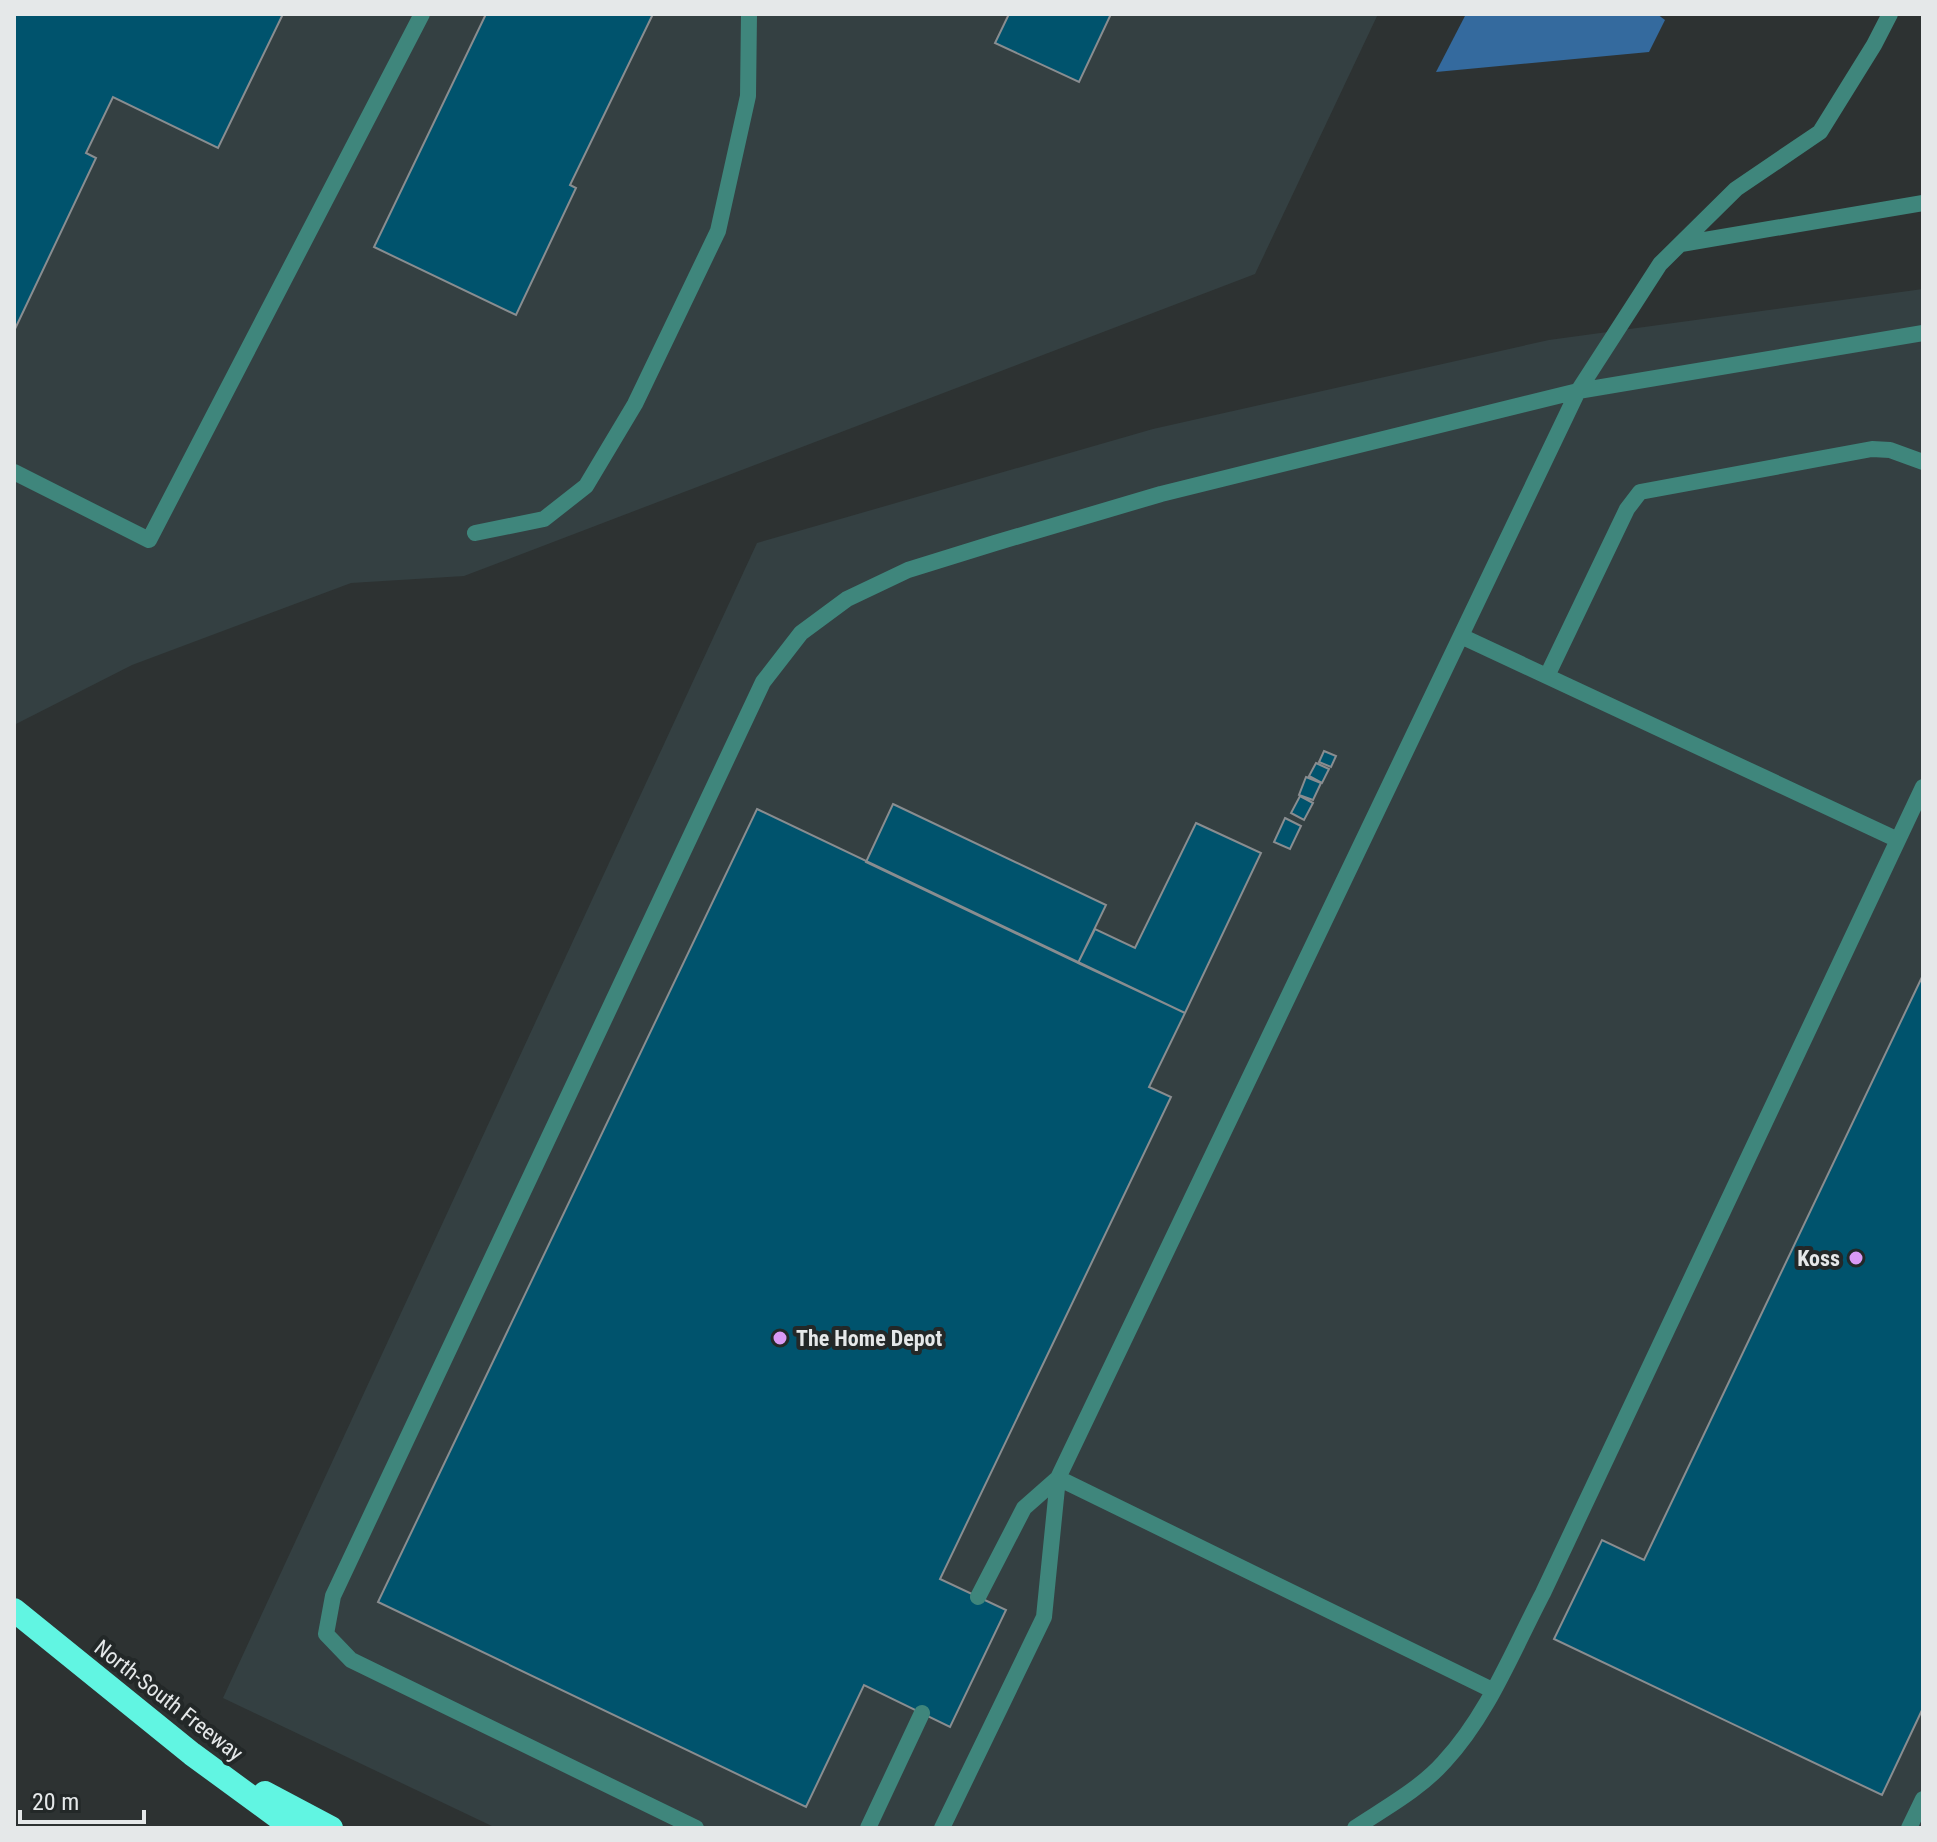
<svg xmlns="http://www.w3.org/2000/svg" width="1937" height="1842" font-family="'Roboto Condensed',sans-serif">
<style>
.built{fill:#344042}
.water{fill:#346a9e}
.building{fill:#00536d;stroke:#898d90;stroke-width:2}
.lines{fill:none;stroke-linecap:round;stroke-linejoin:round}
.lane{stroke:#3f867c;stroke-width:16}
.highway{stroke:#61f5e2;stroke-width:24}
.poi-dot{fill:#da9af6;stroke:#232828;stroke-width:3}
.labels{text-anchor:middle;stroke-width:8;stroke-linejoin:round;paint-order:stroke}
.poi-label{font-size:22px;font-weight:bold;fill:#e5e8e9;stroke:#232828;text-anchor:end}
.street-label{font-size:22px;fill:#e5e8e9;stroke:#232828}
</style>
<rect width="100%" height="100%" fill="#2d3232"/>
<path class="built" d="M14,14H1378L1255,274L464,576L351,583L132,665L14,725Z
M1923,289V1828H496L223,1698L757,543L1153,429L1549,340Z"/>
<path class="water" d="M1466,14H1657L1665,20L1649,52L1436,72Z"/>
<path class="building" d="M14,14H283L218,148L113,97L86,153L96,158L14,331Z
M486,14H653L570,185L576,188L516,315L374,247Z
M1009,14H1111L1079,82L995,43Z
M1324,751L1336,756L1331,767L1319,762Z
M1316,763L1329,769L1322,783L1309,776Z
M1306,777L1321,783L1313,800L1299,795Z
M1300,796L1313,803L1304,820L1291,813Z
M893,804L1106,905L1078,963L866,862Z
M757,809L1185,1013L1149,1087L1171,1097L940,1579L1006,1610L950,1727L864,1685L806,1807L378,1602Z
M1285,818L1301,826L1290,849L1274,842Z
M1196,823L1261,853L1185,1013L1078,963L1095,929L1135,948Z
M1923,975V1708L1882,1795L1554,1639L1602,1540L1644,1560Z"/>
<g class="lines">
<path class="lane" d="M1681,244L1923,203
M14,472L149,540L422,14
M475,533L544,519L586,486L635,404L718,231L748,96L749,14
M1463,637L1898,840
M1547,676L1627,509L1640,492L1872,449L1890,450L1923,462
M978,1597L1024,1508L1058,1478L1578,391L1660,264L1736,189L1820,132L1874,45L1890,14
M696,1828L351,1660L326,1634L333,1596L763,682L801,633L847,599L908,570L995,543L1161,494L1578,391L1923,333
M868,1828L922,1713
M942,1828L1044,1617L1058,1478L1492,1690
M1355,1828C1385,1808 1420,1789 1444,1762C1488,1715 1513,1650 1543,1593L1923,787
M1909,1828L1923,1799"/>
<path class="highway" d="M14,1610L192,1754L293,1828
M265,1793L331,1828"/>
</g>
<g class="poi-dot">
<circle cx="1856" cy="1258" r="8"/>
<circle cx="780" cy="1338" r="8"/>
</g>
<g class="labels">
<g class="poi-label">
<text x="1840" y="1266">Koss</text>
<text x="796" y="1346" text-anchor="start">The Home Depot</text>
</g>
<g class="street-label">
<text transform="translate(169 1700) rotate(38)" y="8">North-South Freeway</text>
</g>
</g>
<rect width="1937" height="1842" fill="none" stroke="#e5e8e9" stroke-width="32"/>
<path d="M20 1810v12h124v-12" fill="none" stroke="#e5e8e9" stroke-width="4"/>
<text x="32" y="1810" font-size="24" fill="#e5e8e9" stroke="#232828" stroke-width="6" paint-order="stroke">20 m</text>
</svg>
